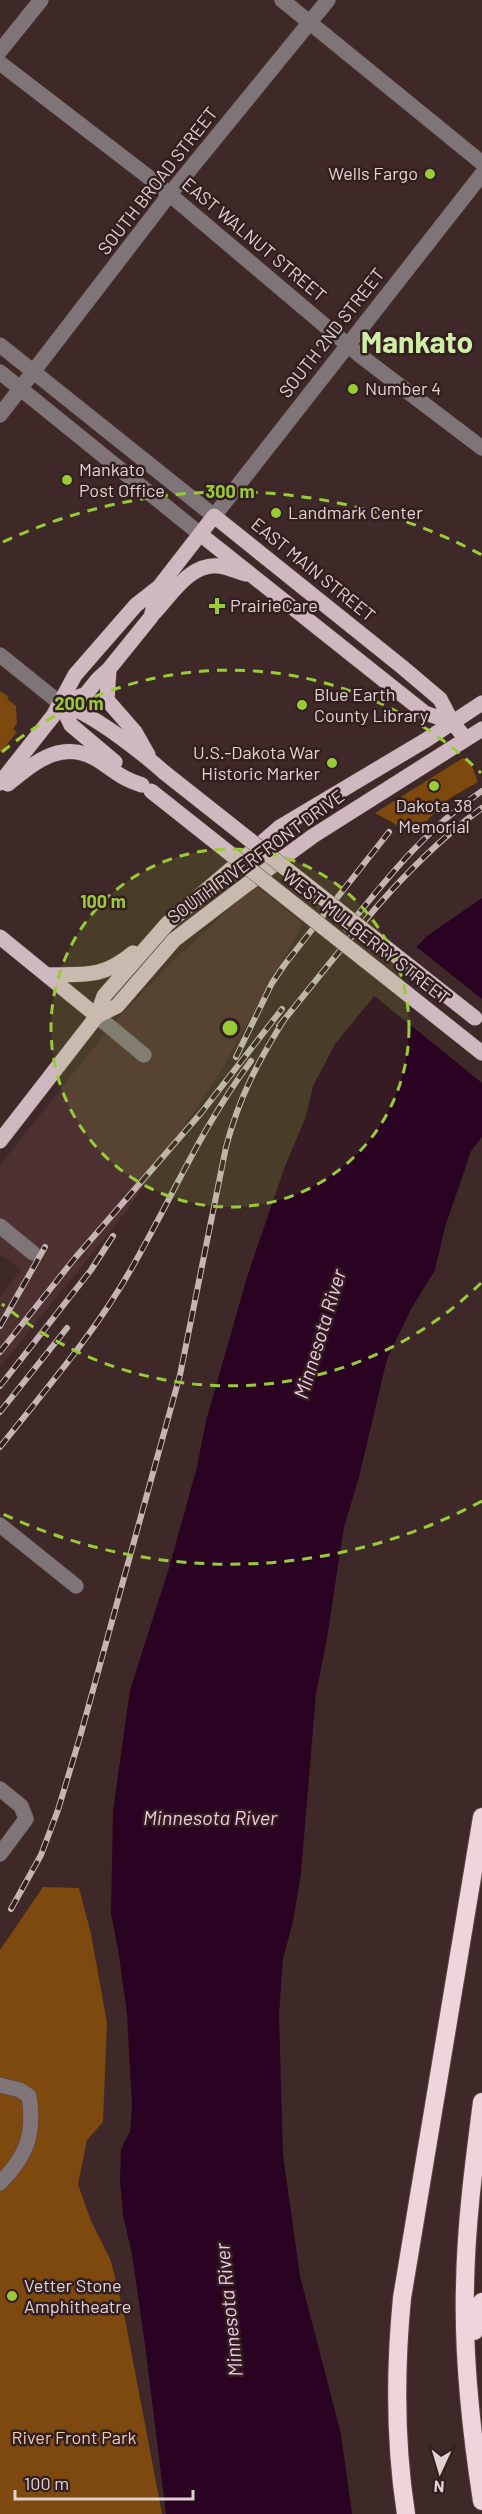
<svg xmlns="http://www.w3.org/2000/svg" width="482" height="2514" font-family="Barlow,sans-serif">
<style>
.built{fill:#4d3030}
.green{fill:#7d490e}
.water{fill:#290321}
.pier{fill:#3e2928}
.lines{fill:none;stroke-linecap:round;stroke-linejoin:round}
.minor-casing{stroke:#5b4747;stroke-width:16}
.major-casing{stroke:#5b4747;stroke-width:16}
.highway-casing{stroke:#5b4747;stroke-width:20}
.minor{stroke:#7f7477;stroke-width:15}
.major{stroke:#cfb8bf;stroke-width:15}
.highway{stroke:#efd4db;stroke-width:18}
.rail-casing{stroke:#c4b4b4;stroke-width:6}
.rail{stroke:#331f1f;stroke-width:4;stroke-dasharray:11;stroke-linecap:butt}
.major-bridge-casing{stroke:#5b4747;stroke-width:16;stroke-linecap:butt}
.major-bridge{stroke:#cfb8bf;stroke-width:15}
.ring{fill:none;stroke:#99cb36;stroke-width:3;stroke-dasharray:10 8}
.poi-dot{fill:#99cb36;stroke:#331f1f;stroke-width:2}
.labels{text-anchor:middle;stroke-width:5;stroke-linejoin:round;paint-order:stroke}
.poi-label{font-size:18px;fill:#e1d2d2;stroke:#331f1f;text-anchor:start}
.street-label{font-size:18px;fill:#e1d2d2;stroke:#331f1f}
.park-label{font-size:18px;fill:#f1caa8;stroke:#331f1f}
.water-label{font-size:20px;font-style:italic;fill:#f4c8e7;stroke:#331f1f}
.town-label{font-size:30px;font-weight:bold;fill:#d0eea6;stroke:#331f1f}
.centre{fill:#99cb36;stroke:#331f1f;stroke-width:3}
.ring-label{font-size:18px;text-anchor:middle;font-weight:bold;fill:#99cb36;stroke:#331f1f;stroke-width:5;stroke-linejoin:round;paint-order:stroke}
</style>
<rect width="100%" height="100%" fill="#3e2928"/>
<path class="built" d="M255,885L303,924L217,1078L125,1213L0,1367V1298L21,1270L0,1254V1165L116,1020L172,962Z"/>
<path class="green" d="M0,691L9,697L7,699L16,706L17,723L13,729L17,732L0,753Z
M463,758L470,761L478,782L450,798L413,834L375,813Z
M43,1887L79,1888L91,1934L107,2023L103,2122L87,2140L78,2184L91,2221L111,2261L125,2319L162,2514H0V1950Z"/>
<path class="water" d="M482,898V1137L471,1151L445,1227L435,1270L411,1309L387,1359L359,1477L344,1527L327,1638L316,1694L301,1873L293,1922L283,1958L279,2014L283,2155L300,2276L341,2434L352,2514H166L146,2352L132,2254L123,2215L120,2180L121,2149L130,2132L132,2106L127,2014L119,1955L111,1913L113,1811L130,1690L169,1568L197,1467L206,1421L247,1277L284,1169L306,1116L313,1086L335,1044L401,963L427,936Z"/>
<path class="pier" d="M414,945L482,999V1083L372,994Z"/>
<g class="lines">
<g class="minor-casing">
<path id="minor" d="M282,0L482,163
M0,51L41,0
M0,63L155,182L362,357L482,448
M0,345L214,516L482,174
M0,372L200,534
M0,415L169,195L328,0
M0,655L61,704
M97,1016L144,1055
M0,1226L33,1253
M0,1525L76,1586
M0,1789L21,1806L26,1819L0,1854
M0,2085L20,2090L29,2096C35,2134 27,2156 0,2183"/>
</g>
<g class="major-casing">
<path id="major" d="M200,534L425,713L452,722
M153,614C171,596 189,563 219,566C228,567 238,572 246,574
M109,669L107,700L135,732L148,755
M61,704L86,694L98,679L109,669L151,617L159,587
M61,704L71,725L115,762
M61,704C91,712 140,751 165,773
M0,783L53,716L75,675L136,605L159,587L214,516L401,666L440,699L452,722L466,739
M8,784C36,761 64,737 101,762C117,773 123,779 142,785
M0,937L97,1016
M47,975C84,974 102,979 133,953
M405,992L482,1053
M97,1016L117,1006L174,940L238,891L313,836L482,729
M0,1141L97,1016L104,996L167,924L280,827L426,740L482,703"/>
</g>
<g class="highway-casing">
<path id="highway" d="M482,2102C474,2164 466,2224 465,2286C463,2358 471,2430 482,2501
M474,2331L476,2310L482,2302
M406,2514C395,2443 395,2370 402,2298L482,1817"/>
</g>
<use href="#minor" class="minor"/>
<use href="#major" class="major"/>
<use href="#highway" class="highway"/>
<g class="rail-casing">
<path id="rail" d="M346,929C387,878 427,828 482,791
M279,1026C342,949 401,867 482,808
M236,1057L272,983L285,964L389,832
M0,1326L45,1247
M0,1352L75,1258L201,1113L282,1009
M0,1386L91,1270L113,1236
M0,1412L67,1328
M0,1447C45,1390 94,1334 130,1271C171,1200 202,1126 251,1061
M11,1909L41,1855L58,1810L80,1737L180,1375L226,1147C239,1098 257,1063 284,1020"/>
</g>
<use href="#rail" class="rail"/>
<g class="major-bridge-casing">
<path id="major-bridge" d="M165,773L475,1018
M151,791L405,992"/>
</g>
<use href="#major-bridge" class="major-bridge"/>
</g>
<circle cx="230" cy="1028" r="179" fill="#99cb36" fill-opacity=".12"/>
<g class="ring">
<circle cx="230" cy="1028" r="179"/>
<path d="M481 1283A358 358 0 0 1 2 1304M2 752A358 358 0 0 1 481 773"/>
<path d="M482 1501A536 536 0 0 1 3 1514M3 542A536 536 0 0 1 482 555"/>
</g>
<g class="poi-dot">
<circle cx="430" cy="174" r="6"/>
<circle cx="353" cy="389" r="6"/>
<circle cx="67" cy="480" r="6"/>
<circle cx="276" cy="513" r="6"/>
<path d="M214 597h6v6h6v6h-6v6h-6v-6h-6v-6h6z"/>
<circle cx="302" cy="705" r="6"/>
<circle cx="332" cy="763" r="6"/>
<circle cx="434" cy="786" r="6"/>
<circle cx="12" cy="2296" r="6"/>
</g>
<g class="labels">
<g class="poi-label">
<text x="418" y="180" text-anchor="end">Wells Fargo</text>
<text x="365" y="395">Number 4</text>
<text x="79" y="476">Mankato<tspan x="79" dy="21">Post Office</tspan></text>
<text x="288" y="519">Landmark Center</text>
<text x="230" y="612">PrairieCare</text>
<text x="314" y="701">Blue Earth<tspan x="314" dy="21">County Library</tspan></text>
<text x="320" y="759" text-anchor="end">U.S.-Dakota War<tspan x="320" dy="21">Historic Marker</tspan></text>
<text x="434" y="812" text-anchor="middle">Dakota 38<tspan x="434" dy="21">Memorial</tspan></text>
<text x="24" y="2292">Vetter Stone<tspan x="24" dy="21">Amphitheatre</tspan></text>
</g>
<g class="street-label">
<text transform="translate(158 181) rotate(-52)" y="6">SOUTH BROAD STREET</text>
<text transform="translate(254 240) rotate(40)" y="6">EAST WALNUT STREET</text>
<text transform="translate(332 333) rotate(-52)" y="6">SOUTH 2ND STREET</text>
<text transform="translate(313 570) rotate(39)" y="6">EAST MAIN STREET</text>
<text transform="translate(256 857) rotate(-36)" y="6">SOUTH RIVERFRONT DRIVE</text>
<text transform="translate(366 937) rotate(38)" y="6">WEST MULBERRY STREET</text>
</g>
<g class="park-label">
<text x="74" y="2444">River Front Park</text>
</g>
<g class="water-label">
<text transform="translate(320 1334) rotate(-73)" y="7">Minnesota River</text>
<text x="210" y="1825">Minnesota River</text>
<text transform="translate(229 2310) rotate(-96)" y="7">Minnesota River</text>
</g>
<g class="town-label">
<text x="417" y="353">Mankato</text>
</g>
</g>
<circle cx="230" cy="1028" r="9" class="centre"/>
<g class="ring-label">
<text x="230" y="498">300 m</text>
<text x="79" y="710">200 m</text>
<text x="103" y="908">100 m</text>
</g>
<g transform="translate(440 2472) rotate(184)" stroke="#331f1f" stroke-width="4.5" paint-order="stroke">
<path d="M0-4.5L10 22L0 15L-10 22Z" fill="#e1d2d2"/>
<text y="-9" font-size="16" font-weight="bold" text-anchor="middle" fill="#e1d2d2">N</text>
</g>
<path d="M15 2490v9h178v-9" fill="none" stroke="#e1d2d2" stroke-width="3"/>
<text x="24" y="2490" font-size="18" fill="#e1d2d2" stroke="#331f1f" stroke-width="4.5" paint-order="stroke">100 m</text>
</svg>
